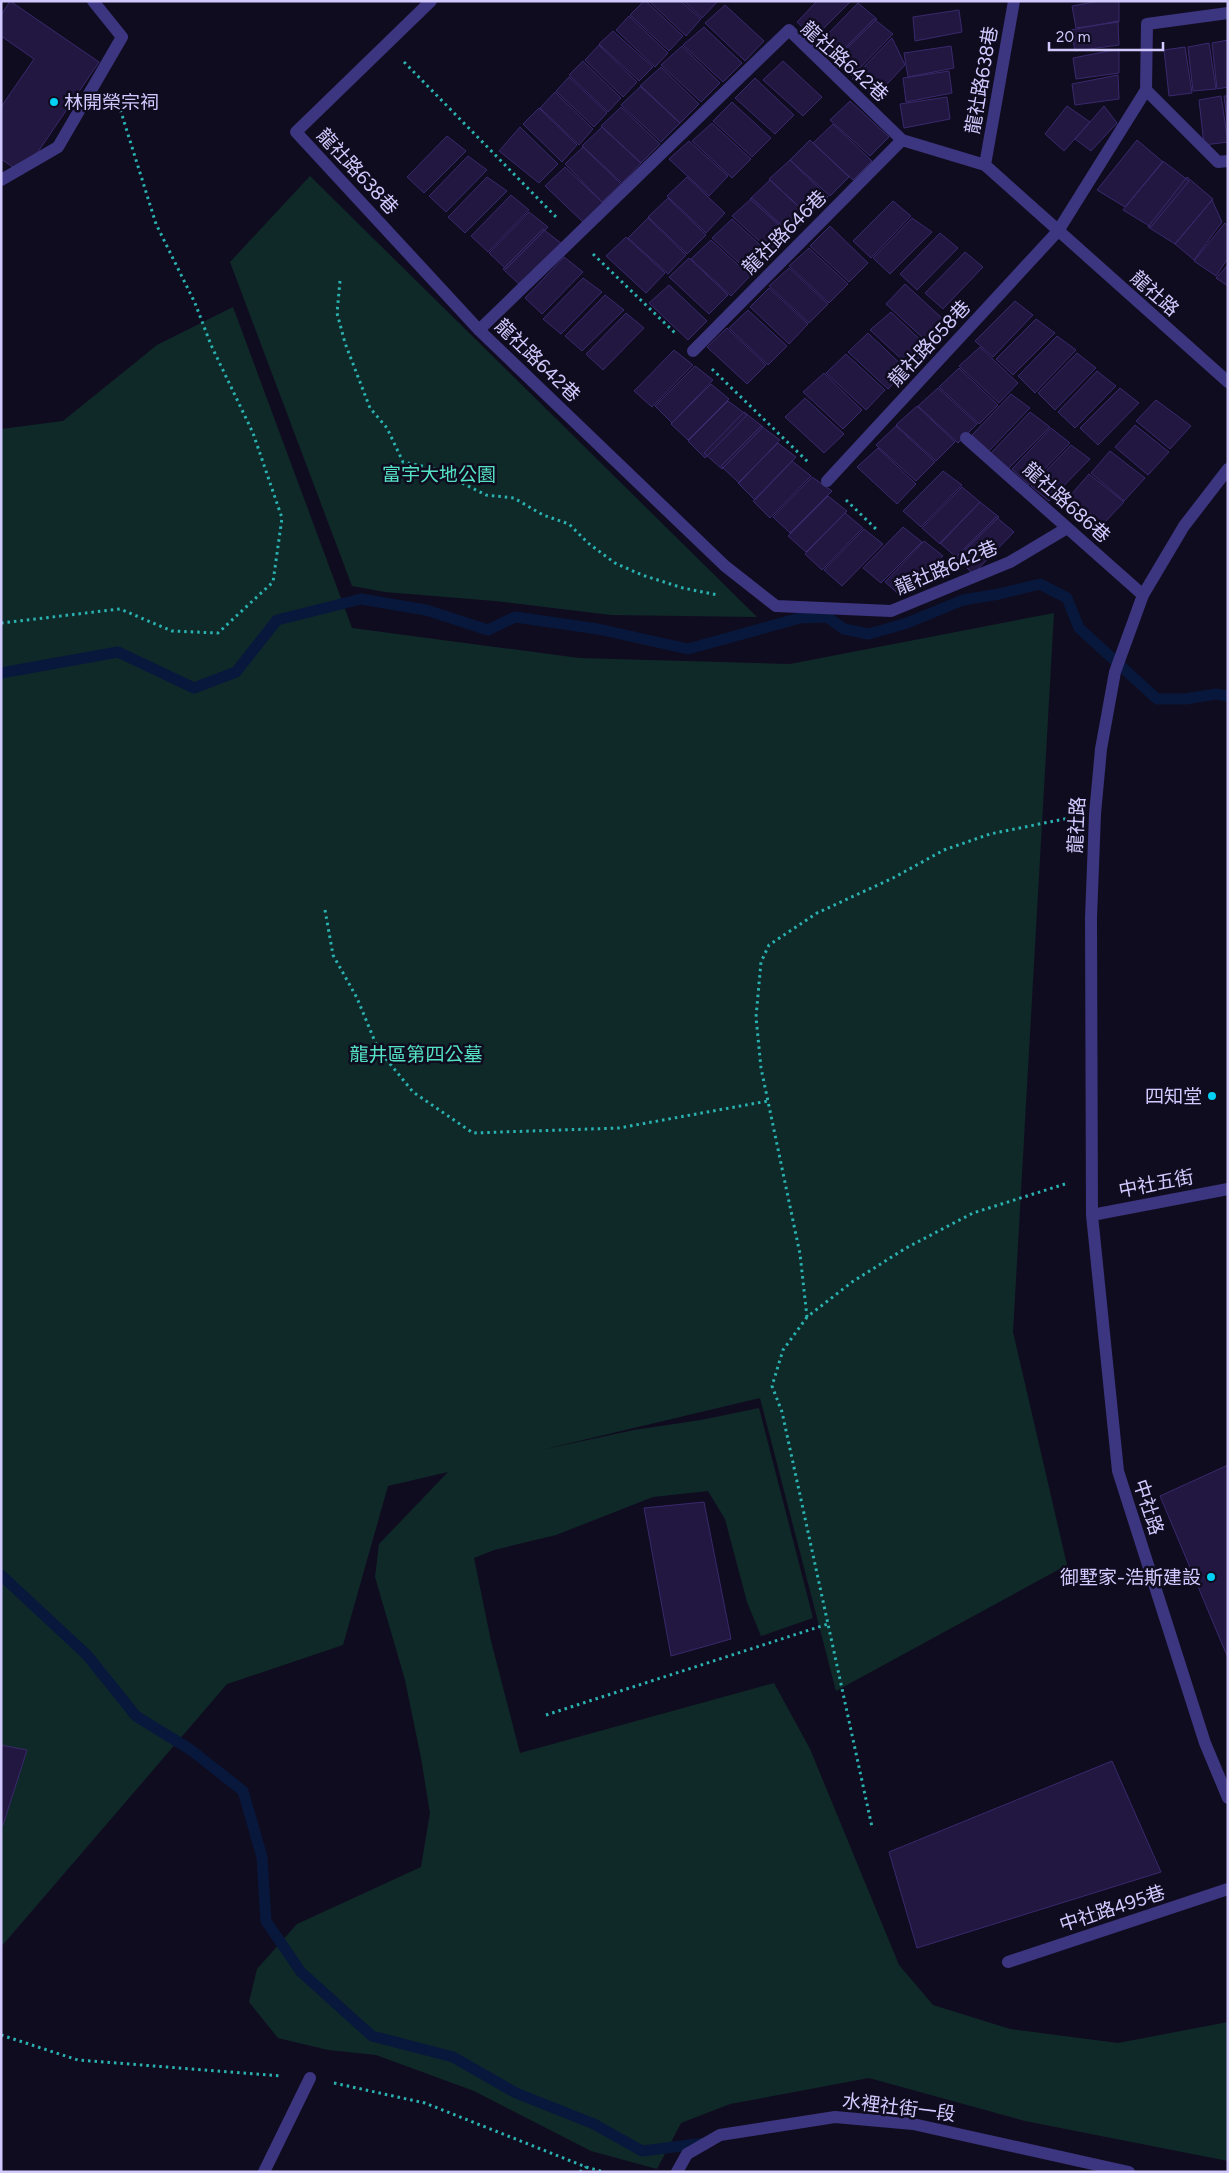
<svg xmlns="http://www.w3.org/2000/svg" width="1229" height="2173" font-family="Figtree,'Noto Sans TC',sans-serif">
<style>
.green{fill:#0f2929}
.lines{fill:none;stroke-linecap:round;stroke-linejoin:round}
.stream{stroke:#08183c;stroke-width:11}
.building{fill:#221740;stroke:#39296d}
.path{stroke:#2ab2b0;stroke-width:3;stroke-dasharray:2.5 4;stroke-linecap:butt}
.service{stroke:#3c357f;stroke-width:12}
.minor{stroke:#3c357f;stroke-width:12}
.poi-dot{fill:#00d1f5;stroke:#100c1f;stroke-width:2}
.labels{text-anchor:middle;stroke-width:5;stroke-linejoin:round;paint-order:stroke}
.street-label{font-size:19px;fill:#d2caff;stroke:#100c1f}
.poi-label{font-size:19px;fill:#d2caff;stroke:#100c1f;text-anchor:end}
.park-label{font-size:19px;fill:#54e1c4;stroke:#100c1f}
</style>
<rect width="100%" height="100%" fill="#100c1f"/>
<path class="green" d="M310,176L757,617L611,615L495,601L385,592L352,586L230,262Z
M233,307L352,628L579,658L790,664L1054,613L1013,1332L1067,1565L836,1691L760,1398L541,1450L634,1430L701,1420L759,1408L813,1618L761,1636L747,1602L725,1519L708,1491L653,1497L556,1535L494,1550L474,1558L491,1641L520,1753L774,1683L810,1749L899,1965L933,2005L1010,2029L1118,2043L1228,2022V2161L1025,2121L869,2078L730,2104L681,2123L657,2169L591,2151L474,2091L376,2055L328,2050L278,2038L249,2002L257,1969L297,1924L421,1867L430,1813L421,1758L405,1680L375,1577L379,1544L448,1472L388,1486L343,1645L227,1684L1,1947V429L63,421L157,345Z"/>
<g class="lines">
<path class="stream" d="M1,673L118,652L194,688L236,672L277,620L361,599L426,610L488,630L515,617L598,629L688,649L800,618L827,617L844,629L869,634L907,623L963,600L999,594L1040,584L1067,598L1079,628L1157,699H1185L1216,694L1228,696
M1,1575L87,1655L136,1716L191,1750L243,1791L262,1857L266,1921L301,1972L372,2036L453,2057L516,2093L594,2124L642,2151L705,2143"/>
</g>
<path class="building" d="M10,1L99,62L23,174L1,159V107L34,59L1,36V15Z
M644,1H646L683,36L669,51L630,15Z
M649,1H681L701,19L686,36Z
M684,1H718L702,18Z
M817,1H851L814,38L797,22Z
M1099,1H1119V22L1076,28L1072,6Z
M858,3L877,19L835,60L818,44Z
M725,5L764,41L745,61L705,23Z
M959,10L962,32L915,41L913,17Z
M629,16L668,53L655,67L616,30Z
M874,19L893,34L852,76L834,59Z
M1118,21L1119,45L1075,51L1071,30Z
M704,27L742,63L723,82L683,45Z
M613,31L653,67L639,81L599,44Z
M892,38L905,65L876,96L852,79Z
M1228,40V87L1217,89L1212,43Z
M1209,43L1216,89L1193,91L1188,47Z
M599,45L637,82L623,97L585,60Z
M682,46L720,83L701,102L661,65Z
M951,46L954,68L908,77L904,53Z
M1185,47L1192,93L1169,96L1164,50Z
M1119,49V73L1076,79L1073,58Z
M583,61L621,98L608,112L569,75Z
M783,61L822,97L803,116L763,80Z
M661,67L699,104L680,123L640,86Z
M949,71L952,93L906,102L903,78Z
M1118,75L1119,99L1075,105L1072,84Z
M569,77L607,113L594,127L556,91Z
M755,78L794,115L775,134L735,98Z
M641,86L680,123L661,142L621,105Z
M555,92L593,129L579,145L540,108Z
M1221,96L1228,142L1204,145L1199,100Z
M1224,96H1228V131Z
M947,97L950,119L904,128L900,104Z
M850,101L889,137L870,156L830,120Z
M732,102L771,138L752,157L713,121Z
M1067,106L1090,122L1064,151L1045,134Z
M1104,106L1117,123L1091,151L1075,139Z
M621,107L660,144L641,163L601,126Z
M539,108L577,145L562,162L523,124Z
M712,123L751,159L732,178L692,141Z
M833,124L872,161L853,180L813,143Z
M520,127L558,164L539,183L499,151Z
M602,127L641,163L622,183L582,146Z
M447,136L466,151L424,193L407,177Z
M810,140L849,177L830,196L790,160Z
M1137,140L1163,162L1125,207L1097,190Z
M689,141L728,176L709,196L669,159Z
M583,147L621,184L602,202L565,164Z
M468,156L487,170L446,212L429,196Z
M790,160L828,197L809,216L769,179Z
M1163,161L1189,181L1151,227L1123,210Z
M565,167L603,203L584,223L545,186Z
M487,177L507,191L465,233L448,217Z
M687,177L725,213L706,233L667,196Z
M1187,177L1213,199L1175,244L1148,227Z
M770,180L809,216L790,235L750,199Z
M511,195L529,210L488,252L471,236Z
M668,198L706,235L687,254L648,217Z
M752,198L791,234L772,253L732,216Z
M1212,200L1222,222L1194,260L1175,244Z
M893,201L911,216L871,258L853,241Z
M529,212L548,227L506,269L489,253Z
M648,218L686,255L668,274L628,238Z
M912,218L932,232L890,274L873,258Z
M732,219L771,255L752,275L712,238Z
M1225,223L1228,227V258L1216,276L1194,261Z
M830,226L868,263L849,282L810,246Z
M543,229L562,244L521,286L503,269Z
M940,233L958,248L917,290L900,274Z
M626,237L665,273L646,293L606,256Z
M711,240L750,276L731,296L691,259Z
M809,248L848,284L829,303L789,266Z
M965,252L983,267L943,309L925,293Z
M564,257L583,272L542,314L525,298Z
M689,258L728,295L709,314L669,277Z
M1228,265V286L1216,278Z
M789,268L828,304L809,323L769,286Z
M583,278L602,292L561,334L543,319Z
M905,284L944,320L925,340L886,304Z
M669,285L707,321L688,340L649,303Z
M769,288L808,324L789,344L750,307Z
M605,295L624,310L582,351L565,336Z
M1015,301L1033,315L993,357L975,341Z
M748,310L787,346L768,365L729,328Z
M891,312L929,348L910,367L870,330Z
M626,313L644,328L603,370L586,354Z
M1036,319L1055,333L1013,375L996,359Z
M727,328L766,365L747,384L707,347Z
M868,333L907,370L888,389L848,352Z
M1057,336L1076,350L1035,393L1018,376Z
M980,347L1018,383L999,403L959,366Z
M674,350L693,365L652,407L634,391Z
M1077,353L1096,368L1055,410L1038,393Z
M846,354L885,390L866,410L826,373Z
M695,366L713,380L672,423L655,406Z
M959,368L998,405L979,424L939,387Z
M1097,371L1116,386L1075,428L1058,412Z
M824,373L862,410L843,429L803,392Z
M711,384L729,399L688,440L671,424Z
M938,388L977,424L958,443L918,406Z
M1120,388L1139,403L1098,445L1080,428Z
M1011,394L1030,408L989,451L972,435Z
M805,398L844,434L824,453L785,417Z
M1156,400L1191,426L1170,449L1136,421Z
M728,401L747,415L705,458L688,441Z
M917,406L955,442L936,461L896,425Z
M744,412L763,427L722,469L704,453Z
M1030,412L1050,427L1008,469L991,453Z
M1135,425L1169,452L1148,475L1115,447Z
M761,426L780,440L739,483L721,466Z
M896,426L935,462L916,481L876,445Z
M1051,428L1070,443L1029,485L1012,469Z
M778,443L796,457L755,500L738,483Z
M1071,445L1090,459L1049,501L1031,486Z
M878,448L916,484L897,504L857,467Z
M1110,451L1145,478L1124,501L1091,473Z
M792,461L811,476L770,518L753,501Z
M943,471L962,485L921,527L903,511Z
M1089,474L1124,502L1103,524L1069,497Z
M812,477L832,491L790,533L773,517Z
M962,487L980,502L940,544L922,528Z
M828,496L847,511L806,552L788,536Z
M980,502L999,517L957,558L940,543Z
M845,513L863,528L822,570L805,554Z
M996,517L1014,532L973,574L956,557Z
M903,527L922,542L881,583L863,568Z
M864,529L883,544L842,586L824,570Z
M924,541L943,556L902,597L885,582Z
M1228,1465V1658L1160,1496Z
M704,1502L731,1639L671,1656L644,1508Z
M1,1745L27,1750L3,1825H1Z
M1112,1761L1161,1872L917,1948L889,1852Z"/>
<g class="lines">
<path class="path" d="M404,62L557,218
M593,254L675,333
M340,281L337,313L345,343L370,408L387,428L403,462L432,468L486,495L514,498L543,515L569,524L588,543L615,563L642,575L683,588L718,595
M712,369L808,462
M846,500L876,529
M1,623L120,609L172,631L218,633L273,582L282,518L253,433L211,345L195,303L156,224L117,99
M325,910L333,955L357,998L378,1049L413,1092L473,1133L619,1128L768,1101
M1065,1184L973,1213L906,1248L852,1282L807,1317L800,1254L761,1068L756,1017L761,962L769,945L817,913L893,878L944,850L990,834L1069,818
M807,1317L783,1350L772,1386L782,1412L872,1827
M546,1715L828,1624
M1,2035L78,2060L281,2076
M334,2083L425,2103L586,2167L604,2172
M580,2172L586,2167"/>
<path class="service" d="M1,180L58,147L122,37L93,1
M264,2172L310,2078"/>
<path class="minor" d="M431,1L296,132L479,330L725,566L776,606L891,611L1010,562L1067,528
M1146,90L1147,24L1228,13
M1146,90L1218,162L1228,161
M985,165L1014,1
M479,330L789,30L902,140L985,165L1228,382
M693,351L902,140
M966,438L1143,595
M1228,469L1184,526L1143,595L1115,672L1101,749L1095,814L1091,918L1092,1215L1118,1471L1205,1743L1228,1798
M827,481L1058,231L1146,90
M1092,1215L1228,1189
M1008,1962L1228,1889
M677,2172L687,2154L720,2135L835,2117L913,2124L1129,2172"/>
</g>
<g class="poi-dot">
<circle cx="54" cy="102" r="5"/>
<circle cx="1212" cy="1096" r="5"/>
<circle cx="1211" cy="1577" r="5"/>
</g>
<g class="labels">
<g class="street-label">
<text transform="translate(845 61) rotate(42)" y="7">龍社路642巷</text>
<text transform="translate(981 80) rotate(-80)" y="7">龍社路638巷</text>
<text transform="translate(358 171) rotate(47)" y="7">龍社路638巷</text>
<text transform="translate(784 232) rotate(-45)" y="7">龍社路646巷</text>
<text transform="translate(1155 293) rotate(42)" y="7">龍社路</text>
<text transform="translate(929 343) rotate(-47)" y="7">龍社路658巷</text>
<text transform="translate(538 360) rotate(44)" y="7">龍社路642巷</text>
<text transform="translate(1067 502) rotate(42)" y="7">龍社路686巷</text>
<text transform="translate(946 567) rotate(-23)" y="7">龍社路642巷</text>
<text transform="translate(1076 825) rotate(-87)" y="7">龍社路</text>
<text transform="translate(1156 1183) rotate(-11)" y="7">中社五街</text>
<text transform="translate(1149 1507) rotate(72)" y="7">中社路</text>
<text transform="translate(1112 1908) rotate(-18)" y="7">中社路495巷</text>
<text transform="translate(899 2107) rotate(7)" y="7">水裡社街一段</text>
</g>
<g class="poi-label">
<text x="64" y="109" text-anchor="start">林開榮宗祠</text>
<text x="1202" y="1103">四知堂</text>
<text x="1201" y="1584">御墅家-浩斯建設</text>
</g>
<g class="park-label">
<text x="439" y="481">富宇大地公園</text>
<text x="416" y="1061">龍井區第四公墓</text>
</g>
</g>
<rect width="1229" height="2173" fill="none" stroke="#d2caff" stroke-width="5"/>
<path d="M1049 42v8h114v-8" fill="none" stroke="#d2caff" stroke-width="2.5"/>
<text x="1056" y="42" font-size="15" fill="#d2caff" stroke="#100c1f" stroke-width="4" paint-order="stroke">20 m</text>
</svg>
